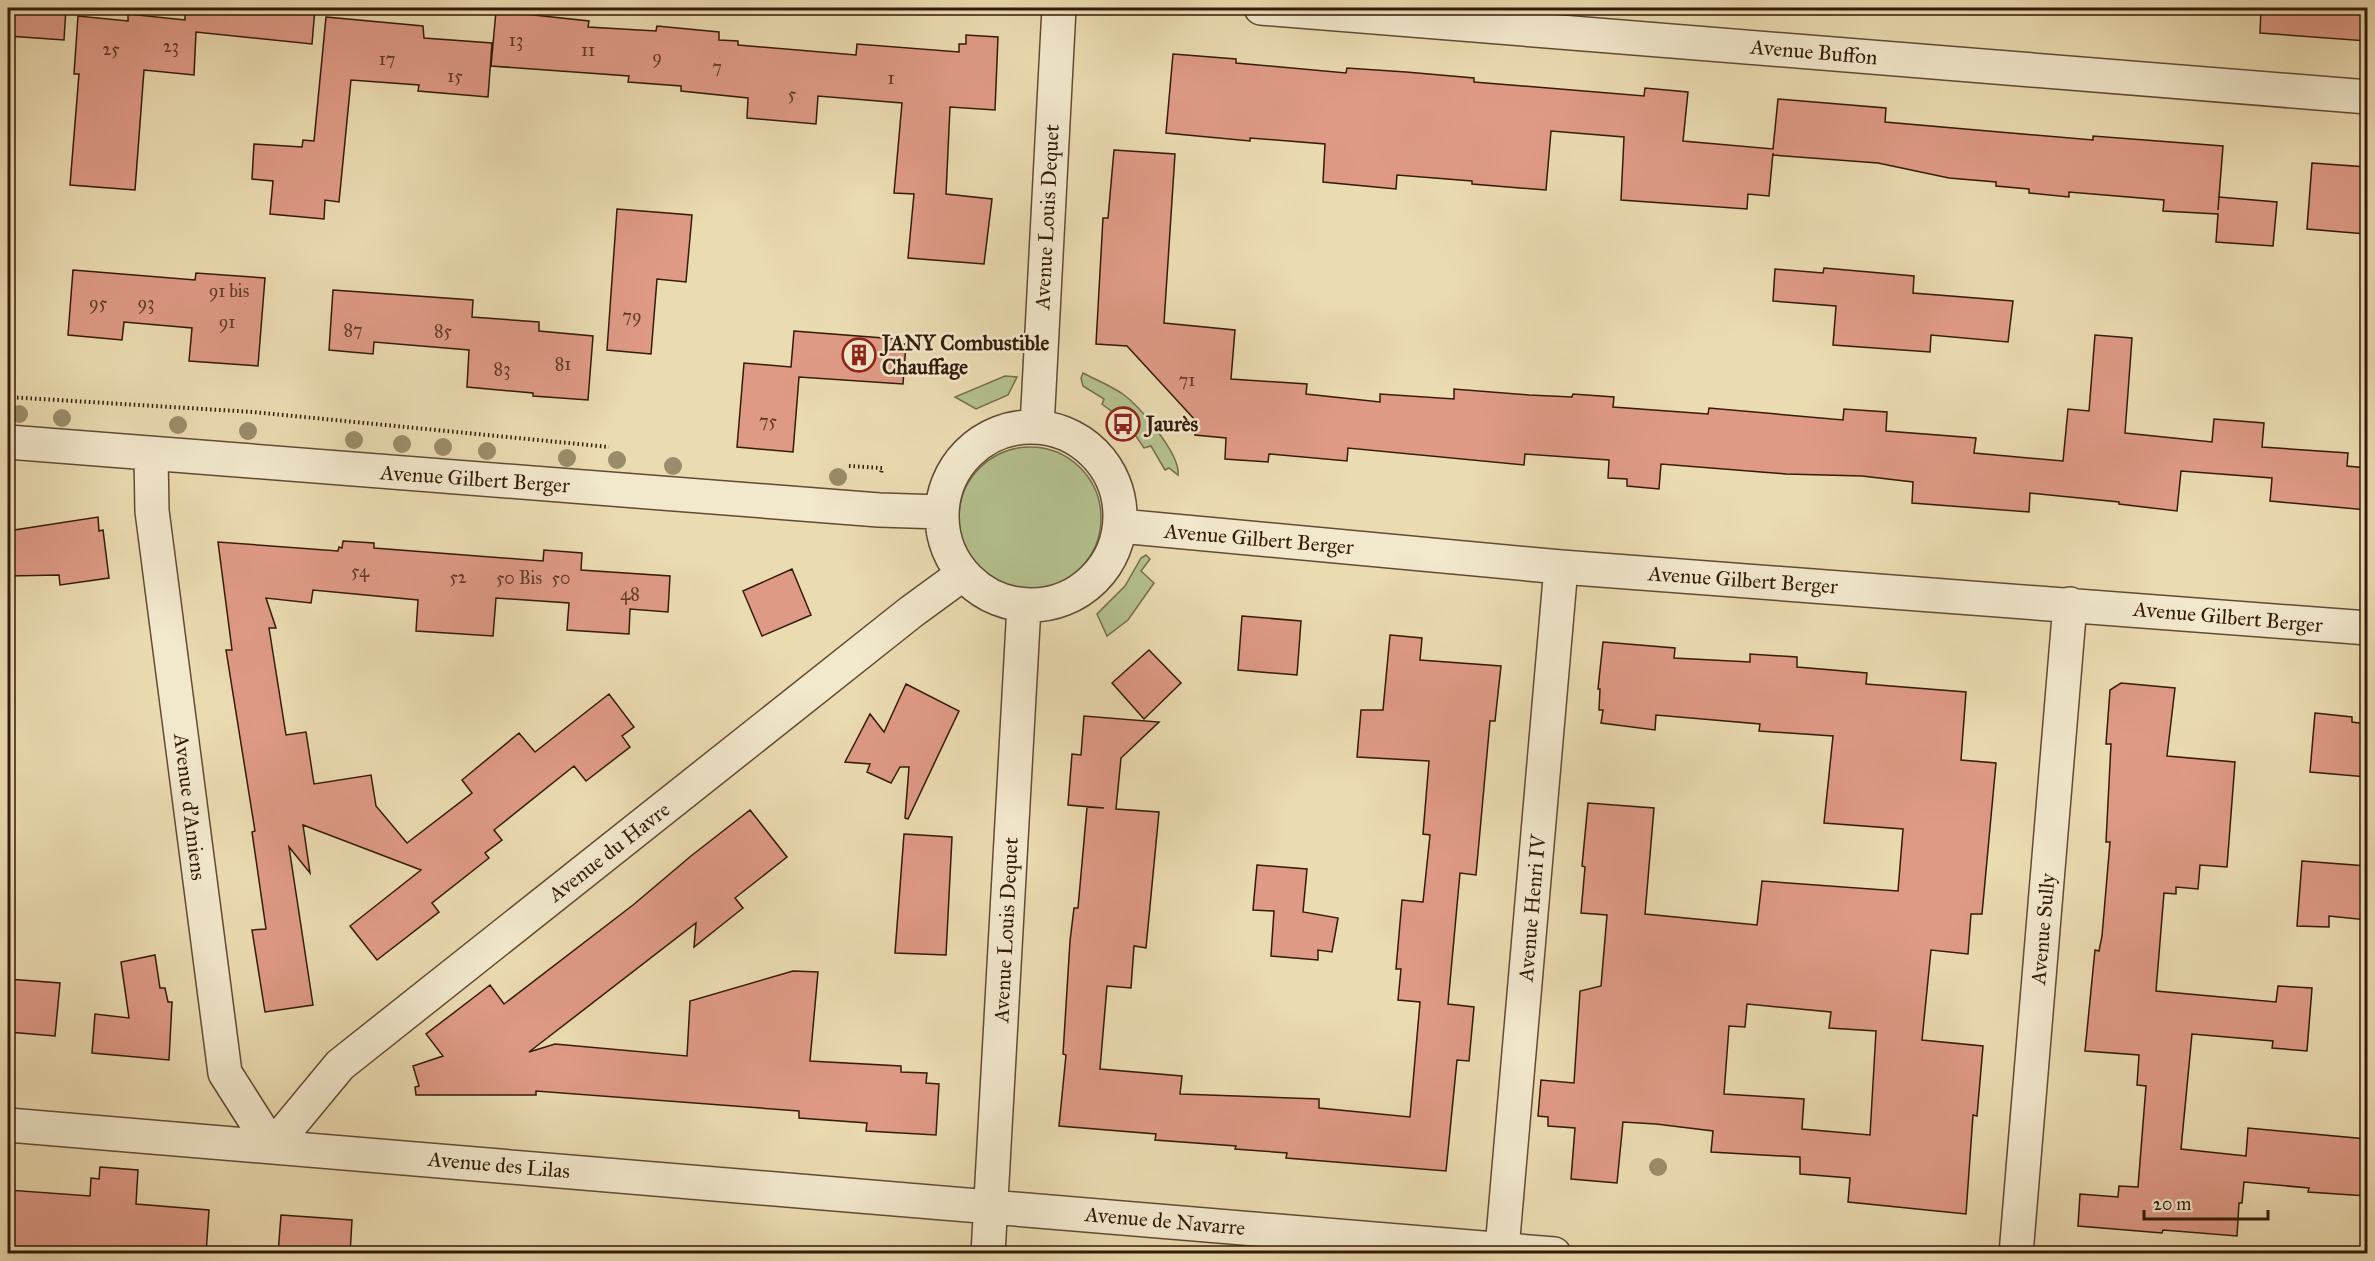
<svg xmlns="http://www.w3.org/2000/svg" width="2375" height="1261" font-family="'IM FELL Great Primer',serif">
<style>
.green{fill:#b4c18e;stroke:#746e4c;stroke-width:1.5}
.building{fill:#df9a86;stroke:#341a09;stroke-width:1.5;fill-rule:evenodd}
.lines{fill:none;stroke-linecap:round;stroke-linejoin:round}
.minor-casing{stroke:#624a33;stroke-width:36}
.path{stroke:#341a09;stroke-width:4;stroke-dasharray:1.5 3;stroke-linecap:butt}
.minor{stroke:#f2e8cc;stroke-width:33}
.tree{fill:#9b8c6b}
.labels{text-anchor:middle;stroke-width:5;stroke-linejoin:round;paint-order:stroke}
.number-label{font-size:18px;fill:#5f3a28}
.street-label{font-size:21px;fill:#341a09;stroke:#f2e8cc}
.poi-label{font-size:21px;font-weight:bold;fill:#341a09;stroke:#f2e8cc;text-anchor:start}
</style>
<rect width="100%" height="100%" fill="#ebdbb1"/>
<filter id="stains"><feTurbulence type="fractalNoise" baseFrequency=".00333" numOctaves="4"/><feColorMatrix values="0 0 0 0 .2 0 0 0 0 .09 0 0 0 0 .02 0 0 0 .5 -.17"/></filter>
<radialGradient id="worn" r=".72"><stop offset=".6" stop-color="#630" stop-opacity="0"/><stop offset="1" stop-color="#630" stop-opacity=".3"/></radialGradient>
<path class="green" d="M1083,373C1096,380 1112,386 1124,395C1140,407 1181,455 1178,475L1169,468L1165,470L1151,446L1144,448L1127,423L1102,404L1104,399L1083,386L1081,378Z
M1005,376L1017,377L1008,395L976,409L955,397Z
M959 518a71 71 0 1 1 142 0a71 71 0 1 1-142 0Z
M1146,555L1150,559L1141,571L1154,583L1128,620L1107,636L1097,614L1125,586L1141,558Z"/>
<path class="building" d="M8,8H66L64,40L8,36Z
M185,8H315L312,44L196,32L194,75L144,70L135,190L70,185L79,74H74L78,16L128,21V14L185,20Z
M2261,8H2367V41L2260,33Z
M496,11L589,21L588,27L656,31L657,26L719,32V40L738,41V45L856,55L857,44L959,52V44H966V35L998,37L995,110L950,107L946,194L992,199L984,264L908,258L914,194L894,193L902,103L818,96L816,124L747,118L748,98L681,91V86L628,82L629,76L491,66Z
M326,17L423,26L424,38L492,43L488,97L418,91L419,85L351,80L339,202L325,200L324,219L270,214L273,181L252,179L254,144L302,147L303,140L314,141Z
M1173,54L1236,59V63L1346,73L1347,68L1406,72L1474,78V82L1644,96L1645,88L1688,92L1683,141L1773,149L1778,99L1886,108L1885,122L2093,140V136L2223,146L2218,210L2219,197L2277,202L2273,246L2216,242L2218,214L2163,211L2164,200L2069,192V197L2029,193V189L1996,186V182L1949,178L1878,163L1773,155V153L1769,196L1748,194L1747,209L1621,200L1624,137L1551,131L1546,190L1472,184V181L1397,175L1396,189L1323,182L1325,144L1250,138V141L1166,133Z
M1114,150L1175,154L1164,323L1235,330L1231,379L1307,384L1306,394L1380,402V394L1454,399V389L1529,395L1572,397L1573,394L1614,397L1613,407L1708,414L1709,408L1843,420L1844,409L1887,412L1886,431L1976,438L1974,453L2063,461L2068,409L2089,411L2095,335L2132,338L2125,433L2212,442L2214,419L2264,423L2262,447L2348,453L2347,466L2367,468V510L2270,501L2272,478L2181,471L2177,511L2119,504V502L2030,493L2029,512L1912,503L1913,482L1862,476L1786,474L1661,464L1659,489L1627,486V479L1608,478L1609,460L1525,454L1524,465L1348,448L1347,461L1269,454L1268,462L1225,459L1226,438L1195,435L1196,421L1127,346L1096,344L1103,218H1108Z
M2312,163L2367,167L2366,234L2307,229Z
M617,209L692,215L686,282L657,279L651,354L607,350Z
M1824,268L1914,276L1913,293L2013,301L2008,342L1931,335L1930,352L1833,345L1836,306L1773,301L1775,269L1823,273Z
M73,270L195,280L196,273L265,278L258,366L189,361L192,328L124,322L122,340L68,335Z
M333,290L473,300L472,317L539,322V331L593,336L588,400L533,396V393L467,387L469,350L374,342L373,354L329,350Z
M794,331L896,339L895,344H906L903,384L799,377L793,452L737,447L744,363L791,367Z
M98,517L99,531L103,530L109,578L60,585L59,575L8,576V531Z
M343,541L374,543V548L543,561L544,550L582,553L581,570L670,576L668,612L630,609L629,634L567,630L569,603L496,598L493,636L416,631L418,600L313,590L311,603L266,598L276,628H269L286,735L306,732L314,784L371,775L376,806L407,843L472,793L462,780L519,733L535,752L609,694L634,727L622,736L630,747L586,781L574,766L494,830L502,840L485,853L489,858L432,903L439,912L377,960L350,926L421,870L303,825L310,873L289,847L313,1005L265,1012L252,930L266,929L252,832L255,831L226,650H232L218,542L338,551L339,547L342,548Z
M792,569L811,615L762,636L743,591Z
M1242,616L1301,621L1297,675L1238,670Z
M1390,635L1422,638L1420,660L1501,666L1495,721H1490L1476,875L1460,873L1448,1004L1474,1007L1469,1061L1457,1060L1446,1171L1286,1158L1287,1153L1235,1149L1236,1146L1155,1140L1156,1134L1059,1126L1066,1055L1063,1054L1070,941L1074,908H1078L1087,807L1104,808L1068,805L1072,754L1081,755L1084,716L1159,722L1121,758L1116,809L1159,812L1146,948L1134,946L1131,988L1107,986L1100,1069L1182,1076L1180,1094L1319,1099V1108L1410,1117L1420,1002L1398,1000L1401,969H1396L1402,900L1423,902L1430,835L1423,834L1429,761L1357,757L1361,710H1383Z
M1603,642L1675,648L1674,658L1750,662V654L1797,657V667L1867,673L1866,684L1966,692L1961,760L1996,763L1982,914H1971L1968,954L1931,950L1922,1040L1983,1046L1977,1116L1973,1115L1966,1214L1848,1202L1850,1178L1800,1174V1157L1711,1152L1713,1131L1656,1124L1623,1122L1617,1183L1571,1179L1575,1128L1548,1126V1117L1538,1116L1541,1080L1574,1083L1580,991L1601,986L1607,915L1581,913L1585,867L1582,866L1588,803L1654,808L1645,914L1757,925L1762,881L1898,891L1903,829L1824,823L1833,736L1759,731L1760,724L1656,715L1655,730L1601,723L1603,710H1599L1600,689H1598ZM1747,1004L1831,1012L1829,1028L1876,1031L1870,1135L1802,1129L1804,1099L1724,1094L1729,1026L1745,1027Z
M1149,650L1181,683L1144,719L1112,683Z
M2121,683L2175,688L2167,756L2235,762L2227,867L2200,865L2198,889L2176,887V894L2164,893L2156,991L2276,1002L2278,986L2312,988L2307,1051L2272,1048L2273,1041L2192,1034L2181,1149L2246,1156L2248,1128L2367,1139V1196L2308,1192L2309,1188L2244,1182L2242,1203H2239L2237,1236L2163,1230L2162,1233L2078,1226L2080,1194L2118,1197L2119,1186L2138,1187L2146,1086L2137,1085L2139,1055L2085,1051L2095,950L2099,951L2102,936L2110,842H2106L2111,744H2106L2110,690Z
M906,684L959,711L908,819L905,818L909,767H900L891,783L867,772L870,764L845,762L870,714L884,732Z
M2315,713L2352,717V722L2367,724V777L2310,772Z
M750,810L787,857L735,898L743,908L694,947L696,923L529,1052L555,1044L687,1056L690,1001L793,971L818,972L810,1061L901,1066V1072L927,1073L926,1083L939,1084L936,1135L866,1131L867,1123L799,1118V1111L536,1091V1095H416L415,1087L419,1086L413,1066L443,1056L426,1034L490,985L504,1004L633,905L691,856Z
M904,834L952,837L946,955L895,953Z
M2302,861L2367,866V920L2329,916V927L2297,926Z
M1257,865L1307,869L1303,912L1338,918L1332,952L1318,950V960L1271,956L1274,911L1253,910Z
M155,955L160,988H165L168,1002H172L169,1060L92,1053L95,1014L129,1018L121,962Z
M8,979L60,983L55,1036L8,1032Z
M100,1167L138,1170L136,1204L209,1210L206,1254H47L8,1250V1190L90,1196L91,1178L99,1179Z
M281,1215L352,1220L350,1254H278Z"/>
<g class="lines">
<g class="minor-casing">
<path id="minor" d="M1261,8L2368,97
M1037,427L1059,8
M942 516a89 89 0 1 1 178 0a89 89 0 1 1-178 0Z
M8,442L879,510L942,512
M151,455L152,511L225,1073L272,1147L340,1065L911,612L963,574
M1120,526L1561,567L2368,628
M8,1125L1554,1254
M1502,1249L1561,567
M988,1254L1024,606
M2016,1254L2070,604"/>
</g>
<path class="path" d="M8,397L253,412L609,447
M849,466L882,468L881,474"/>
<use href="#minor" class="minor"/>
</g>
<g class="tree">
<circle cx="19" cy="414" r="9"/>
<circle cx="62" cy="418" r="9"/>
<circle cx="178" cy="425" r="9"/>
<circle cx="248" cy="431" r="9"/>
<circle cx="354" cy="440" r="9"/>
<circle cx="402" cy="444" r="9"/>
<circle cx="443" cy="447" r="9"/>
<circle cx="487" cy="451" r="9"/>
<circle cx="567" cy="458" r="9"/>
<circle cx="617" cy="460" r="9"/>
<circle cx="673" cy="466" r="9"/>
<circle cx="838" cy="477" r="9"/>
<circle cx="1658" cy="1167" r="9"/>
</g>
<defs>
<g id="building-ring" transform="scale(1.725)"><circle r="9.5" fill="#f2e8cc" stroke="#8f2418" stroke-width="1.5"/><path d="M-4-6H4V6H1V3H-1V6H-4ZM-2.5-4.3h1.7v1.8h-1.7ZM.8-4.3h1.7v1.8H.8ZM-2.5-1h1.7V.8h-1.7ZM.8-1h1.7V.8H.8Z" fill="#8f2418"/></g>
<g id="bus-ring" transform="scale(1.725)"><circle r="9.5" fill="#f2e8cc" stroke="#8f2418" stroke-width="1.5"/><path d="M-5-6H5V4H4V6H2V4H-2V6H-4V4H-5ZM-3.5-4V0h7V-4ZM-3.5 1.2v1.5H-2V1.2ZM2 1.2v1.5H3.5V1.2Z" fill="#8f2418"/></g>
</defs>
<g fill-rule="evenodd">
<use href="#building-ring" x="859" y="355"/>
<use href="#bus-ring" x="1123" y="424"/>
</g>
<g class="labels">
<g class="number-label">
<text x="516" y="46">13</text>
<text x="171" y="52">23</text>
<text x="111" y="55">25</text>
<text x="588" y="56">11</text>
<text x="657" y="63">9</text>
<text x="387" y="65">17</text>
<text x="717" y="73">7</text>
<text x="455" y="82">15</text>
<text x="891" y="84">1</text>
<text x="792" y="100">5</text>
<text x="229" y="297">91 bis</text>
<text x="98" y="309">95</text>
<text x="146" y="309">93</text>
<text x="632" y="322">79</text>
<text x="227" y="328">91</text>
<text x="353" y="336">87</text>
<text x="443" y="337">85</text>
<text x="563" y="370">81</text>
<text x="502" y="375">83</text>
<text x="1187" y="386">71</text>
<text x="768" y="427">75</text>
<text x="360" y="577">54</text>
<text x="458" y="583">52</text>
<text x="519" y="584">50 Bis</text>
<text x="561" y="584">50</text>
<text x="630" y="600">48</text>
</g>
<g class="street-label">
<text transform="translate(1814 52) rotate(5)" y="7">Avenue Buffon</text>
<text transform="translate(1047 217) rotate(-87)" y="7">Avenue Louis Dequet</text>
<text transform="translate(475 479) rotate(4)" y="7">Avenue Gilbert Berger</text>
<text transform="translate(1259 539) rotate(5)" y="7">Avenue Gilbert Berger</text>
<text transform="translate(1743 580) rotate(4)" y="7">Avenue Gilbert Berger</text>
<text transform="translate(2228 617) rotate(5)" y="7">Avenue Gilbert Berger</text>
<text transform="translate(190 807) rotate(83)" y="7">Avenue d'Amiens</text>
<text transform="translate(609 852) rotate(-38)" y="7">Avenue du Havre</text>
<text transform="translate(1532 908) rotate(-85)" y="7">Avenue Henri IV</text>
<text transform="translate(2043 929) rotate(-85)" y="7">Avenue Sully</text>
<text transform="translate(1006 930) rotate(-87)" y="7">Avenue Louis Dequet</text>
<text transform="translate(499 1165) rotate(5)" y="7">Avenue des Lilas</text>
<text transform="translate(1165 1221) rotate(5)" y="7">Avenue de Navarre</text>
</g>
<g class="poi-label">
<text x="882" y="350">JANY Combustible<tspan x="882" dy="24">Chauffage</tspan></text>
<text x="1146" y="431">Jaurès</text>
</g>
</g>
<rect width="2375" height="1261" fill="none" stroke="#ebdbb1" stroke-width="30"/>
<rect x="9" y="9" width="2357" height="1243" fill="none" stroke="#341a09" stroke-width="3"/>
<rect x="15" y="15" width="2345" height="1231" fill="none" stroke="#341a09" stroke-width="1.5"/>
<path d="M2144 1210v9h124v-9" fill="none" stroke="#341a09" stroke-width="3"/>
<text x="2153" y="1210" font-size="18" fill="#341a09" stroke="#f2e8cc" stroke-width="4.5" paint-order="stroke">20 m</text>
<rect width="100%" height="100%" filter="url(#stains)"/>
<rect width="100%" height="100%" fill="url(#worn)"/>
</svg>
